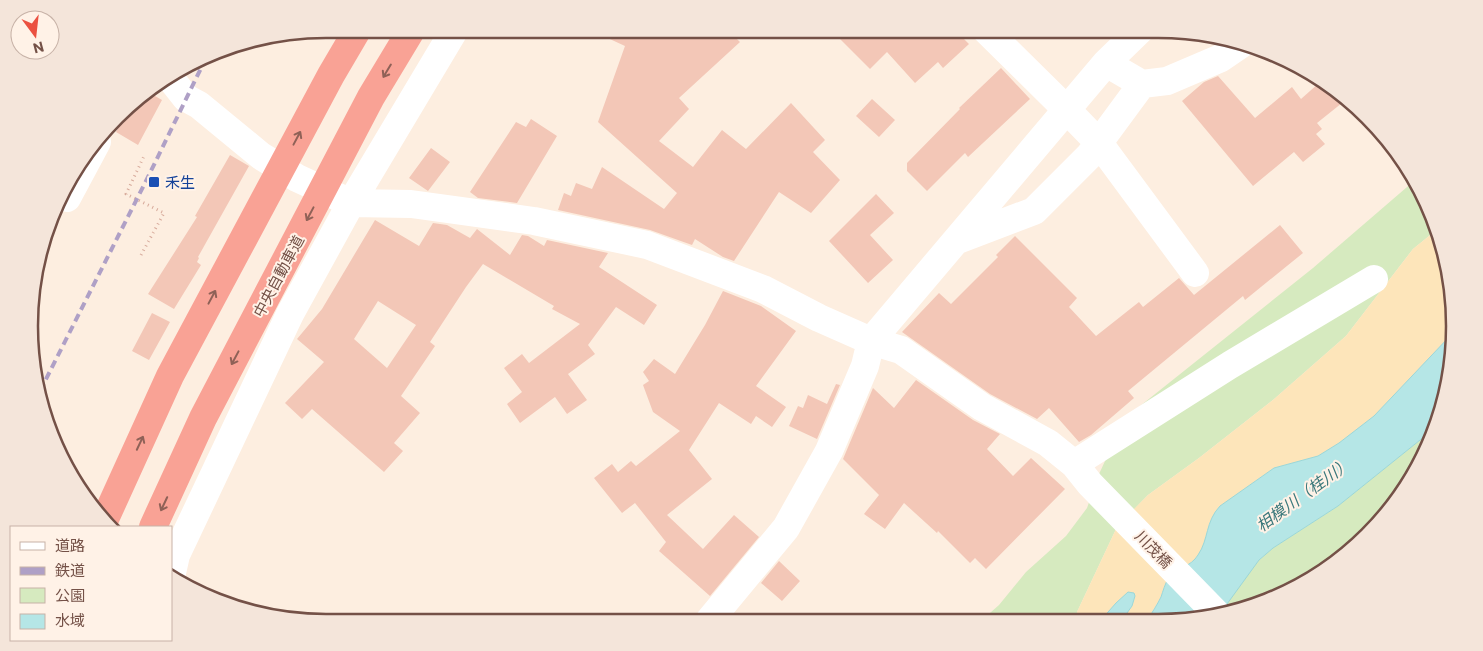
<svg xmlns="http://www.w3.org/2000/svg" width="1483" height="651" font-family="Commissioner,'Noto Sans JP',sans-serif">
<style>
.green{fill:#d6eabf}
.sand{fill:#fde5ba}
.water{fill:#b5e6e6;stroke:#9bd7d8}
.building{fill:#f3c7b7;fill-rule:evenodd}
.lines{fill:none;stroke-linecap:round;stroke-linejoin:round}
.path{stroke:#d7aa9b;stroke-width:3;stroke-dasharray:1 4;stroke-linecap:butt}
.minor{stroke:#fff;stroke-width:28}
.highway{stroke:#f9a295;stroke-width:28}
.rail{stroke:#afa0c6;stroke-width:4;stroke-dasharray:8 5;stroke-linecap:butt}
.oneway{stroke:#8f6157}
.transit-dot{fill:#1a4fb4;stroke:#fff2e7;stroke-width:2}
.labels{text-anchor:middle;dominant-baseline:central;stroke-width:4;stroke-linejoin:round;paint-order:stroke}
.transit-label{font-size:15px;fill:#164399;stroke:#fff2e7;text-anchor:start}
.street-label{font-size:15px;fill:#745147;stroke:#fff2e7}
.water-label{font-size:16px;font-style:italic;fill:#3b787b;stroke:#fff2e7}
.rim{fill:none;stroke:#745147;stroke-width:2.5}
</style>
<rect width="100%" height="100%" fill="#fdeee0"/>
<path class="green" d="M 1414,181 L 1424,195 L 1434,232 L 1413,249 L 1346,336 L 1273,400 L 1199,458 L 1148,495 L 1117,527 L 1077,612 L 1077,620 L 982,620 L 999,605 L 1026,572 L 1066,536 L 1087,508 L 1099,474 L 1125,418 L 1313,268 Z
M 1435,428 L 1404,491 L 1341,558 L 1271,600 L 1217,614 L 1259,560 L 1273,548 L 1338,506 Z"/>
<path class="sand" d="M 1434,232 L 1454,306 L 1450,336 L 1374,416 L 1339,443 L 1318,456 L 1274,468 L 1254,482 L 1202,548 L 1199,555 L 1194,560 L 1168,579 L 1160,599 L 1147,620 L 1122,620 L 1132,606 L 1108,612 L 1101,620 L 1077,620 L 1077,612 L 1117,527 L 1132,511 L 1148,495 L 1199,458 L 1273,400 L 1346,336 L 1413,249 Z"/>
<path class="water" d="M 1450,336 L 1438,421 L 1435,428 L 1338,506 L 1273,548 L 1259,560 L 1227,604 L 1217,614 L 1197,620 L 1147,620 C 1152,613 1157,605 1161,597 C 1163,591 1165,584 1168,579 C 1176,568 1191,567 1198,555 C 1209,539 1205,522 1220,506 L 1274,468 L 1318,456 L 1339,443 L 1374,416 Z
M 1128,592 L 1134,593 L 1135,596 L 1132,606 L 1122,620 L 1101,620 L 1116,603 Z"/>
<path class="building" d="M 588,29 L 727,29 L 740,42 L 679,98 L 689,109 L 659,141 L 693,167 L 722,130 L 746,149 L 791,103 L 825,140 L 813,152 L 840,180 L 811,213 L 779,192 L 734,261 L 723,257 L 695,239 L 692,245 L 650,230 L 558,210 L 564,193 L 571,196 L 576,183 L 592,189 L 602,167 L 664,209 L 677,193 L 598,122 L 625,46 Z
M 830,29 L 954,29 L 969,44 L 943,68 L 938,62 L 915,83 L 887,52 L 870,69 Z
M 1001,68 L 1030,99 L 968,157 L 965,153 L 927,191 L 907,171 L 907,163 L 960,109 L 959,108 Z
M 1218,76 L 1255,118 L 1292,87 L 1301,99 L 1319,83 L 1347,99 L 1317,123 L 1322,129 L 1316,134 L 1325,144 L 1303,162 L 1294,152 L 1253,186 L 1182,101 L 1204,82 Z
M 148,92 L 162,100 L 138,145 L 116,132 L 133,101 Z
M 872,99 L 895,120 L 879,137 L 856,116 Z
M 531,119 L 557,136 L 517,203 L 478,198 L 470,192 L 516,122 L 526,127 Z
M 431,148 L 450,162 L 428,191 L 409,178 Z
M 230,155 L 249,166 L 198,257 L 199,258 L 197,262 L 201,265 L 174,309 L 148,294 L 197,217 L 195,216 Z
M 876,194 L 894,213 L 870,235 L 893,260 L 868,283 L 829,241 Z
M 375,220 L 419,246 L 433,223 L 447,225 L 470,238 L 477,229 L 510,255 L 522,235 L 528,236 L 544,246 L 547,240 L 608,253 L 599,267 L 657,305 L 644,325 L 616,307 L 588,345 L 595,354 L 568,374 L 587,400 L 567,414 L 555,397 L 520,423 L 507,404 L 522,392 L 504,368 L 522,354 L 529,363 L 580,324 L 552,309 L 554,306 L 483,264 L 466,287 L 430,342 L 435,346 L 401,396 L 420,413 L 394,443 L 403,451 L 384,472 L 312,409 L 302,419 L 285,403 L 324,362 L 297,339 L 322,309 ZM 378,301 L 416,325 L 387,368 L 354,339 Z
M 1280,225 L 1303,253 L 1245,300 L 1243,296 L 1128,391 L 1134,398 L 1091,435 L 1079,442 L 1049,408 L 1037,419 L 990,394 L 902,332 L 939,293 L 951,304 L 998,257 L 996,255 L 1015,236 L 1077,298 L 1069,307 L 1096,336 L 1139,302 L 1143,307 L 1179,278 L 1194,295 Z
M 723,291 L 761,306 L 796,331 L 756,386 L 786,407 L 772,427 L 756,416 L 751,424 L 719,403 L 689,450 L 712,479 L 667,515 L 703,549 L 734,515 L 759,537 L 710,596 L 659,551 L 666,542 L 635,503 L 622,513 L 594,478 L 612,464 L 618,472 L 631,461 L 636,466 L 680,431 L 653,412 L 643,385 L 649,381 L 643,372 L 654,359 L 675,374 L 705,325 Z
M 152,313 L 170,322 L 149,360 L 132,351 Z
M 916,380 L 973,420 L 1000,434 L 987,449 L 1013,476 L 1031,458 L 1065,489 L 986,569 L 975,558 L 970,563 L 938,531 L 937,533 L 904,503 L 885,529 L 864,514 L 879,495 L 843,459 L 873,388 L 894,408 Z
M 836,384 L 840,385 L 817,439 L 789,426 L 798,406 L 803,408 L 808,395 L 827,404 Z
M 779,561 L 800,581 L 782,601 L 761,583 Z"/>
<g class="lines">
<path class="path" d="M 141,255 L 164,213 L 126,194 L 145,154"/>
<path class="minor" d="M 985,29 L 1066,109 L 1099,143 L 1195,273
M 1106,63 L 1142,84 L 1167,81 L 1221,58 L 1243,43
M 171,79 L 186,98 L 199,105 L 261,156 L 297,178 L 351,203 L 411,204 L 534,221 L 647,245 L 763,289 L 819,318 L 871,341 L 901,350 L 982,407 L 1048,443 L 1074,464 L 1090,484 L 1217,614
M 67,198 L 97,142
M 958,240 L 1034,211 L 1089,156 L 1142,84
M 1074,464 L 1230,365 L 1374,279
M 172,573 L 176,555 L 290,314 L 351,203 L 455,29
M 709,621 L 786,528 L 829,451 L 865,366 L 871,341 L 1106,63 L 1141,29"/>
<path class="highway" d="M 105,519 L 170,376 L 331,75 L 358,29
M 153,527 L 203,418 L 371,97 L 412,29"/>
<path class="rail" d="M 40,391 L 148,177 L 206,58"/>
</g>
<defs><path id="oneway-shaft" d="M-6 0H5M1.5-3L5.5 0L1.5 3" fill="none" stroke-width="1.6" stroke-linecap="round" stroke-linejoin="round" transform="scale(1.25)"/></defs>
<g class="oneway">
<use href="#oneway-shaft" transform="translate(387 71) rotate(121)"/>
<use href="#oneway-shaft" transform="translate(297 138) rotate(-62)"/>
<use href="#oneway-shaft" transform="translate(310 214) rotate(118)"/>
<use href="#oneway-shaft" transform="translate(212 297) rotate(-62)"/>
<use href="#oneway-shaft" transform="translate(235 358) rotate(118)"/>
<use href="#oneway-shaft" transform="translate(140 443) rotate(-65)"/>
<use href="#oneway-shaft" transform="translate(164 504) rotate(115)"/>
</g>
<rect class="transit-dot" x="148" y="176" width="12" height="12" rx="2.5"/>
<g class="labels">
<g class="transit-label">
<text x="165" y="182">禾生</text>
</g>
<g class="street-label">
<text transform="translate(278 276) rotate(-62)">中央自動車道</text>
<text transform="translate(1154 549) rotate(46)">川茂橋</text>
</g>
<g class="water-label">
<text transform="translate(1303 494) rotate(-36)">相模川（桂川）</text>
</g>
</g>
<path d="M0 0H1483V651H0ZM326 38H1158A288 288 0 0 1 1446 326V326A288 288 0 0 1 1158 614H326A288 288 0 0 1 38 326V326A288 288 0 0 1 326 38Z" fill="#f4e5da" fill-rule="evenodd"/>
<path class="rim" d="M326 38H1158A288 288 0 0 1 1446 326V326A288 288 0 0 1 1158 614H326A288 288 0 0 1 38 326V326A288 288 0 0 1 326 38Z"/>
<rect x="10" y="526" width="162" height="115" fill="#fff2e7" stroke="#c7b2a7"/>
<rect x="20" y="542" width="25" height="8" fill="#ffffff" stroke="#c7b2a7"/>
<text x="55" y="551" font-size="15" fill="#745147">道路</text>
<rect x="20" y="567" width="25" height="8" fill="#afa0c6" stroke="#c7b2a7"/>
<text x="55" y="576" font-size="15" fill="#745147">鉄道</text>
<rect x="20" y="588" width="25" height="15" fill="#d6eabf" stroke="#c7b2a7"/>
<text x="55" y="601" font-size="15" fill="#745147">公園</text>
<rect x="20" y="614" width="25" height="15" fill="#b5e6e6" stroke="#c7b2a7"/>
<text x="55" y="626" font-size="15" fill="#745147">水域</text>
<g transform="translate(35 35) rotate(165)"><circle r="24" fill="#fff2e7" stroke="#c7b2a7"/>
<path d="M0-4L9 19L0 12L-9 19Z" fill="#eb5141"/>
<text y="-8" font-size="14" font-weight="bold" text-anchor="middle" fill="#745147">N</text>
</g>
</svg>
